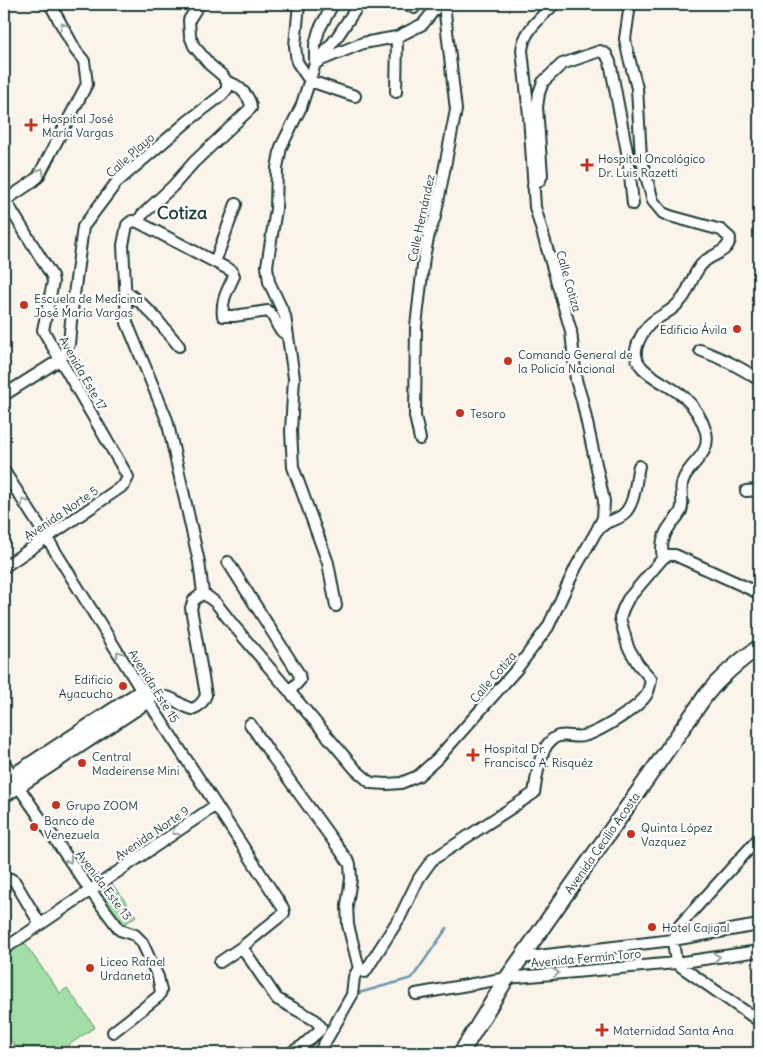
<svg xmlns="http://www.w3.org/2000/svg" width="763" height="1057" font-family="Delius,sans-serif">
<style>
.green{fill:#a2dea5;stroke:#608e6c}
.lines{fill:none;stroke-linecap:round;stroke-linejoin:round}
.stream{stroke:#6e97ae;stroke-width:2.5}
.minor-casing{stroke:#1f3d34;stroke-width:14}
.secondary-casing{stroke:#1f3d34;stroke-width:18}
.minor{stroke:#fff;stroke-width:10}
.secondary{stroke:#fff;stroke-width:14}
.oneway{stroke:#8f9e9a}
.poi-dot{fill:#c8321e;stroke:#fff;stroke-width:2}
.labels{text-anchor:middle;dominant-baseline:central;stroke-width:4.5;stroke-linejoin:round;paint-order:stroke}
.poi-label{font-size:12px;fill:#1f3d34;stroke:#fff;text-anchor:start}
.street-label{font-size:12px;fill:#1f3d34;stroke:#fff}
.district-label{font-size:18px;font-weight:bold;fill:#1f3d34;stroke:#fff}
</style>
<rect width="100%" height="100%" fill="#faf4ea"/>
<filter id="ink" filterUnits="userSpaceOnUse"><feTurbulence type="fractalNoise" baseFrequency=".02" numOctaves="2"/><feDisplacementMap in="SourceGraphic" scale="10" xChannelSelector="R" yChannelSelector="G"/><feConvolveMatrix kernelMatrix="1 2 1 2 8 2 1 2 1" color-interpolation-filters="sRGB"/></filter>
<g filter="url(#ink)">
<path class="green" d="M 113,885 L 136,916 L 122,926 L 99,895 Z
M 20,937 L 60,993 L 67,988 L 95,1027 L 57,1053 L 20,1053 L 5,1032 L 8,1030 L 4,1024 L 4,949 Z"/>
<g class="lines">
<path class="stream" d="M 355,994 L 412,978 L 447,928
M 325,1053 L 332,1039"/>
<defs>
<path id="minor" d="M 299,4 L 295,46 L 297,62 L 310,81 L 355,96
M 333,4 L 319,30 L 315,45 L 315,64 L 301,107 L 281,147 L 277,168 L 276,209 L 267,266 L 269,282 L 285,316 L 294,378 L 291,431 L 293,467 L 328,563 L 336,606
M 406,4 L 414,8
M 319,60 L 337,37 L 359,4
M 315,64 L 321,60 L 363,43 L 397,37 L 423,24 L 439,4
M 396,92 L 397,37
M 533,186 L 540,180 L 542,175 L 537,107 L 539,93 L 543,82 L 562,64 L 600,51 L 606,54 L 610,62 L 628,157 L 633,204
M 4,201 L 28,185 L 38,177 L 87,84 L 84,61 L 76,51 L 50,4
M 138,222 L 142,215 L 173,186 L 194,162 L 251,108 C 251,97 238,84 227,82
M 215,262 L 236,204
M 126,292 L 141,303 L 154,316 L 179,346
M 700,350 C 721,358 741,367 759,380
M 4,395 L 61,359 L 69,344 L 72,310 L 83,227 L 116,183 L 188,121 L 222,95 L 227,89 L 227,82 L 223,76 L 210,65 L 194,46 L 190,36 L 189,20 L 199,4
M 420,439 L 415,416 L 416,326 L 424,257 L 429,234 L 435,217 L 456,110 L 444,4
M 4,471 L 47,538 L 145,696 L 283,908 L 284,913 L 242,947 L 220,962
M 746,491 L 759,490
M 598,530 C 601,527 604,524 608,522 C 613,520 618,519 623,515 C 636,503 635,482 639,466
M 663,558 L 669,555 L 675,555 L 759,593
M 228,562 L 299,674 L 300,680 L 290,691
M 4,567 L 124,485 L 128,477 L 43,330 L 53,282 L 52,276 L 5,200
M 203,593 L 216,603 L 234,626 L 356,770 L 371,783 L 387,784 L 401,783 L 418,776 L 438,758 L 516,670 L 548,627 L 576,567 L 597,530 L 603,518 L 604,501 L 582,400 L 576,380 L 571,331 L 535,207 L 529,115 L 522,50 C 524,30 541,18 554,4
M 203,593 L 199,562 L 167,420 L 127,323 L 123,245 L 127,225 L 132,221 L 138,222 L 232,271 L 234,276 C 228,290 221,299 223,316 L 234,316 L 268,311 C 278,318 273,327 287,335
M 145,696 C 153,696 162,695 170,698 C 178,701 183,707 192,709 C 199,707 203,703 206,695 L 191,608 L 194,600 L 203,593
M 250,724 L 274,759 L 350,864 L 351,879 L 347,905 L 348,925 L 359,968 L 365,972 L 400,917 L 419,878 L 432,860 L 534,793 C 537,777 539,745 556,737 C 564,733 574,738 583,736 C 598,733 639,708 647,694 C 649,690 650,685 651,679 L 638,664 L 628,647 L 620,618 L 623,609 L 628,599 L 663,558 C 660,545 663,534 672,523 C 675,520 679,515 681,511 C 685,501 678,488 684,478 C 692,461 711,454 706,432 C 702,419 694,406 684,397 C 669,383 628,371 637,346 C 639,339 643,332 648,326 C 653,320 660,317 666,313 C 673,309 678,304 683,298 C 691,286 693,272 704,262 C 713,254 729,252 730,238 L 721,230 L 670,216 L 663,213 L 653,201 L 641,158 L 637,88 L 628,54 L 625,39 L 630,4
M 4,762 L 18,786 L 90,890 L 120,930 L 135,935 L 142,942 L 158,977 L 161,991 L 159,996 L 113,1032
M 759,838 L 680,925 L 673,940 L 676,963 L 759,1021
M 4,879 L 11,879 L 15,882 L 40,924
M 242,947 L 277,999 L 315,1020 L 321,1027 L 320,1030 L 302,1046 L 290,1053
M 4,949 L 216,805
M 521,958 L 673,940 L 759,925
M 416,994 L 507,978 L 676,963 L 759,951
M 319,1053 L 352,995 L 354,977 L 359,968"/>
<path id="secondary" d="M 4,782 L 143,691
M 4,795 L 148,700
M 461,1053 L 507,978 L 706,695 C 721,676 739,661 759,647"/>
</defs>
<use href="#minor" class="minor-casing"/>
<use href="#secondary" class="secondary-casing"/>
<use href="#minor" class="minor"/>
<use href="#secondary" class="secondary"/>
</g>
<defs><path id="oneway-chevron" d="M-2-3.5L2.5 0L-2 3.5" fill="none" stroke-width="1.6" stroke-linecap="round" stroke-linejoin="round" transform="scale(1.25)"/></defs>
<g class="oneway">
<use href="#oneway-chevron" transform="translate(63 26) rotate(-121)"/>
<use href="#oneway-chevron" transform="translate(41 171) rotate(-59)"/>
<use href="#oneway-chevron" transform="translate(24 502) rotate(-123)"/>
<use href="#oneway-chevron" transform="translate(119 654) rotate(-122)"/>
<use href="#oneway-chevron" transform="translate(175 832) rotate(146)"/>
<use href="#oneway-chevron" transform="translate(69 860) rotate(55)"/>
<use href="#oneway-chevron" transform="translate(717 957) rotate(-8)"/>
<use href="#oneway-chevron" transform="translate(556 973) rotate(-5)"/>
</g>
</g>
<g class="poi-dot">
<path d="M28.5 117.5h5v5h5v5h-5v5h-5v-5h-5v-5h5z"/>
<path d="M584.5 157.5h5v5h5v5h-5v5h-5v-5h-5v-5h5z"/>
<circle cx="24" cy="305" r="5"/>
<circle cx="737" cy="329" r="5"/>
<circle cx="508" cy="361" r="5"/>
<circle cx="460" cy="413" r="5"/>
<circle cx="123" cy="686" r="5"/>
<path d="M470.5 747.5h5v5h5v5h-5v5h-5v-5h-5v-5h5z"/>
<circle cx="82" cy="763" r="5"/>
<circle cx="56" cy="805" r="5"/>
<circle cx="34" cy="827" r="5"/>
<circle cx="631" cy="834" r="5"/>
<circle cx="652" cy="927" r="5"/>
<circle cx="90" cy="968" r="5"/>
<path d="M599.5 1022.5h5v5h5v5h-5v5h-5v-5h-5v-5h5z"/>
</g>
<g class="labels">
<g class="poi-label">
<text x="42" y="118">Hospital José<tspan x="42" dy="14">María Vargas</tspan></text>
<text x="598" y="158">Hospital Oncológico<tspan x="598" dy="14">Dr. Luis Razetti</tspan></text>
<text x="34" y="298">Escuela de Medicina<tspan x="34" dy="14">José María Vargas</tspan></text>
<text x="727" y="329" text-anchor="end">Edificio Ávila</text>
<text x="518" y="354">Comando General de<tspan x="518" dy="14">la Policía Nacional</tspan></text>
<text x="470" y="413">Tesoro</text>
<text x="113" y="679" text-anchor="end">Edificio<tspan x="113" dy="14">Ayacucho</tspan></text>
<text x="484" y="748">Hospital Dr.<tspan x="484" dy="14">Francisco A. Risquéz</tspan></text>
<text x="92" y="756">Central<tspan x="92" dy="14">Madeirense Mini</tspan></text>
<text x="66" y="805">Grupo ZOOM</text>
<text x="44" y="820">Banco de<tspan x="44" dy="14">Venezuela</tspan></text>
<text x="641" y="827">Quinta López<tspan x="641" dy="14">Vazquez</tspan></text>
<text x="662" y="927">Hotel Cajigal</text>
<text x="100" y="961">Liceo Rafael<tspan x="100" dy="14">Urdaneta</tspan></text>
<text x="613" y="1030">Maternidad Santa Ana</text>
</g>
<g class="street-label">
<text transform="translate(130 155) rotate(-42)">Calle Playo</text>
<text transform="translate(421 218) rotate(-78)">Calle Hernández</text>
<text transform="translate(569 281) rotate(74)">Calle Cotiza</text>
<text transform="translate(83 373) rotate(60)">Avenida Este 17</text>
<text transform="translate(61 513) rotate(-34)">Avenida Norte 5</text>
<text transform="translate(493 677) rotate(-49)">Calle Cotiza</text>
<text transform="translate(154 686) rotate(58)">Avenida Este 15</text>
<text transform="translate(152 833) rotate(-34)">Avenida Norte 9</text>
<text transform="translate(602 843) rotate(-55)">Avenida Cecilio Acosta</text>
<text transform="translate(104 885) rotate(53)">Avenida Este 13</text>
<text transform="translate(586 958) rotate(-5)">Avenida Fermín Toro</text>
</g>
<g class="district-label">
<text x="182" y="212">Cotiza</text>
</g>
</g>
<rect width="763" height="1057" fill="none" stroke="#fff" stroke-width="20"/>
<rect x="10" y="10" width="743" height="1037" fill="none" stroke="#1f3d34" stroke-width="2" filter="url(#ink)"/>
</svg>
